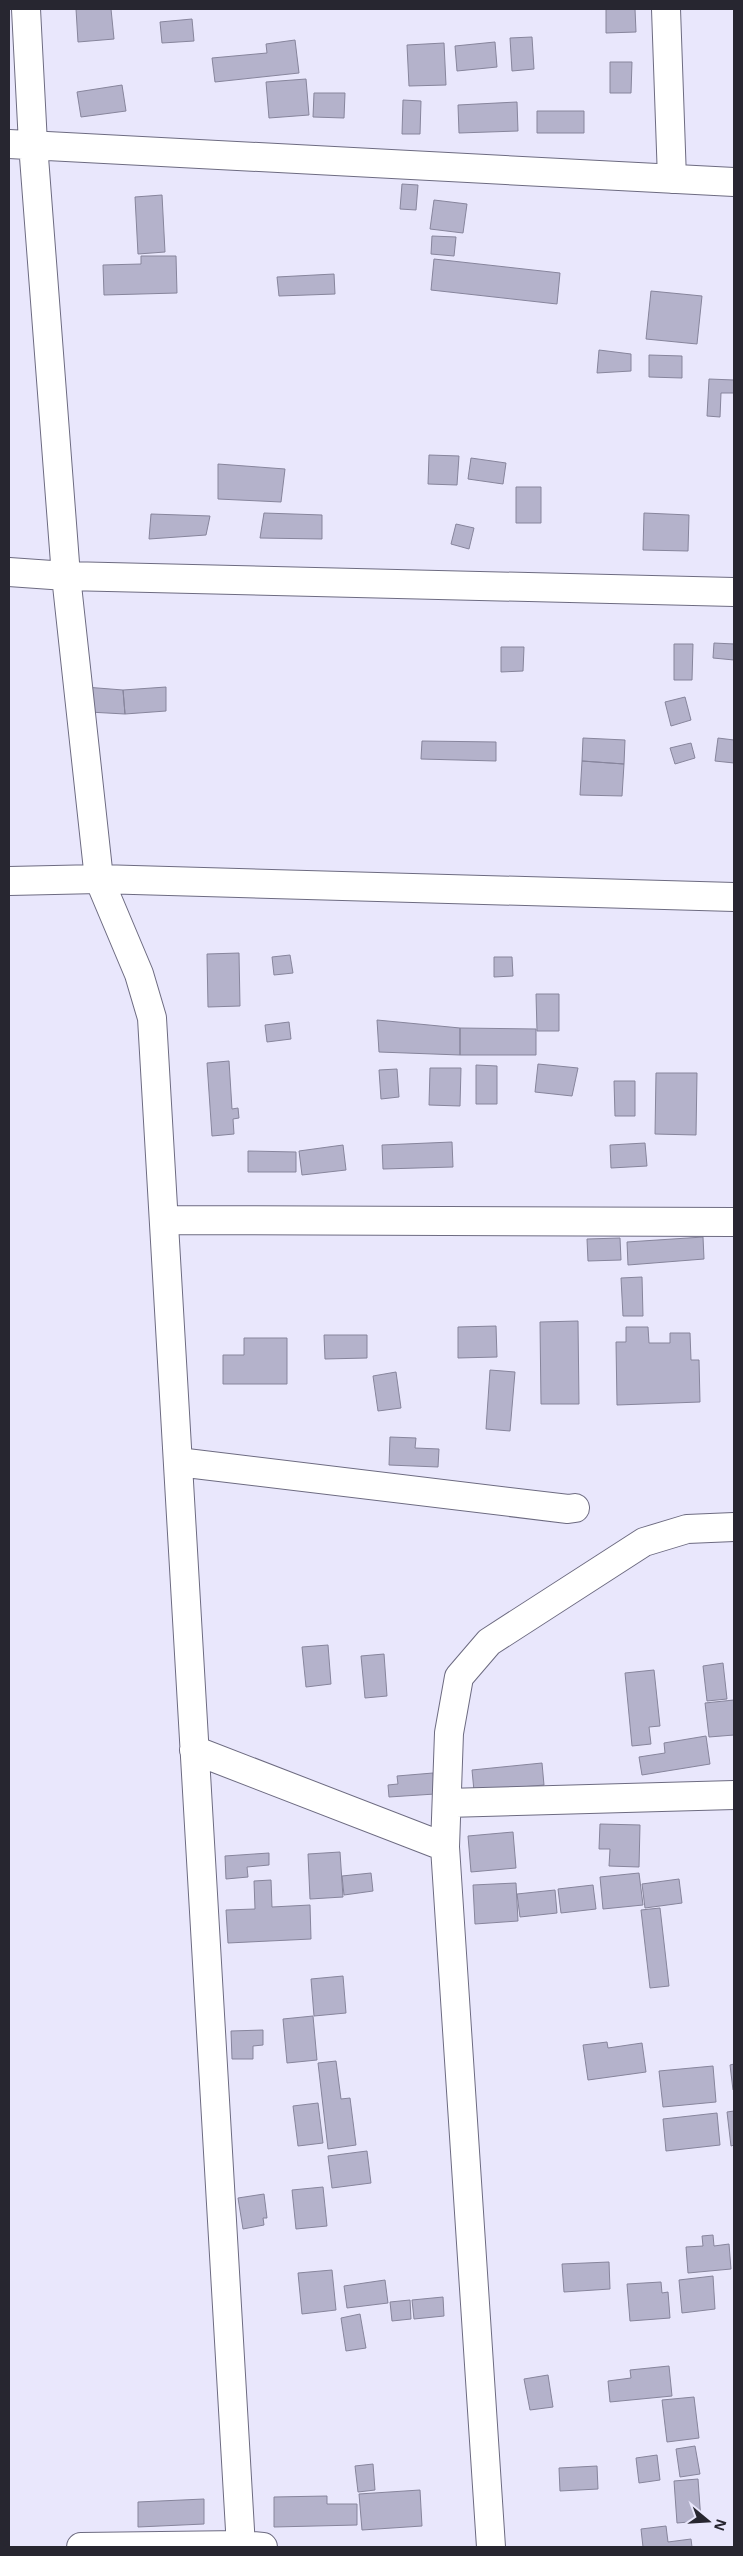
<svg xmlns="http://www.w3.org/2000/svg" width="743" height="2556" font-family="'Open Sans',sans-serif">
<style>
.building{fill:#b4b2cb;stroke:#87859c}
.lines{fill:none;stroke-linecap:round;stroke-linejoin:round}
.street-casing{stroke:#6d6b81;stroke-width:30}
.street{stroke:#fff;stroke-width:28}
</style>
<rect width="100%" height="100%" fill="#e9e7fc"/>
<path class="building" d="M 76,9 L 111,9 L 114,39 L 78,42 Z
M 606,9 L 635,9 L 636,32 L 606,33 Z
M 192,19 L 194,41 L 162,43 L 160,22 Z
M 532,37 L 534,69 L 512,71 L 510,38 Z
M 295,40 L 299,73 L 215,82 L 212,58 L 267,53 L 266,44 Z
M 495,42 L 497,67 L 457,71 L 455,46 Z
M 444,43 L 446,85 L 409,86 L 407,45 Z
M 610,62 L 632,62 L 631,93 L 610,93 Z
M 306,79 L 309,115 L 269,118 L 266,82 Z
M 122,85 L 126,111 L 81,117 L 77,92 Z
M 314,93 L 345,93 L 344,118 L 313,117 Z
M 403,100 L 421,101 L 420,134 L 402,134 Z
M 517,102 L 518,131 L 459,133 L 458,105 Z
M 537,111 L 584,111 L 584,133 L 537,133 Z
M 402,184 L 418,185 L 416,210 L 400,209 Z
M 162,195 L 165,252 L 138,254 L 135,197 Z
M 434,200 L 467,204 L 463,233 L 430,229 Z
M 432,236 L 456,237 L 454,256 L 431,254 Z
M 141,256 L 176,256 L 177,293 L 104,295 L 103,265 L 141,264 Z
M 434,259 L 560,273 L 557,304 L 431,290 Z
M 334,274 L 335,294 L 279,296 L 277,277 Z
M 651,291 L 702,296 L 697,344 L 646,339 Z
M 599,350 L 631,354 L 631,371 L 597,373 Z
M 649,355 L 682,356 L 682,378 L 649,377 Z
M 709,379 L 734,380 L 734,393 L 721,393 L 720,417 L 707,416 Z
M 429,455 L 459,456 L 457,485 L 428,484 Z
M 471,458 L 506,463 L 503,484 L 468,479 Z
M 218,464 L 285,469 L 281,502 L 218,499 Z
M 516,487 L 541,487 L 541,523 L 516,523 Z
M 264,513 L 322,515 L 322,539 L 260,538 Z
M 644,513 L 689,515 L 688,551 L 643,550 Z
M 151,514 L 210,516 L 206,535 L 149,539 Z
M 456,524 L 474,528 L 469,549 L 451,544 Z
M 714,643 L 734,644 L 734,660 L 713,658 Z
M 674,644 L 693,644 L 692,680 L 674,680 Z
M 501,647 L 524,647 L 523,671 L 501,672 Z
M 85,687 L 123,690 L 125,714 L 89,712 Z
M 166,687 L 166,711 L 125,714 L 123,690 Z
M 685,697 L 691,720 L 671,726 L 665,702 Z
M 583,738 L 625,740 L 624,764 L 582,761 Z
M 718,738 L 734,740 L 734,763 L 715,761 Z
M 422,741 L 496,742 L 496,761 L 421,759 Z
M 691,743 L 695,758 L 675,764 L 670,748 Z
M 582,761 L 624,764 L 622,796 L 580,795 Z
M 239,953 L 240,1006 L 208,1007 L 207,954 Z
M 290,955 L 293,973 L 274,975 L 272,957 Z
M 494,957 L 512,957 L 513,976 L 494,977 Z
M 536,994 L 559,994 L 559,1031 L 537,1031 Z
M 377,1020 L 460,1028 L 460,1055 L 379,1052 Z
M 289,1022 L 291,1039 L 267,1042 L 265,1025 Z
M 460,1028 L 536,1029 L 536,1055 L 460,1055 Z
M 229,1061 L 232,1109 L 238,1108 L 239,1118 L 233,1119 L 234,1134 L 212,1136 L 207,1063 Z
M 538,1064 L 578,1068 L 572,1096 L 535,1092 Z
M 476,1065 L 497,1066 L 497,1104 L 476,1104 Z
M 430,1068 L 461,1068 L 460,1106 L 429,1105 Z
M 397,1069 L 399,1097 L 381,1099 L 379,1070 Z
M 656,1073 L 697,1073 L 696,1135 L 655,1134 Z
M 614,1081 L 635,1081 L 635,1116 L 615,1116 Z
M 452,1142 L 453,1167 L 383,1169 L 382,1145 Z
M 645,1143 L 647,1166 L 611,1168 L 610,1145 Z
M 343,1145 L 346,1170 L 302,1175 L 299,1151 Z
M 248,1151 L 296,1152 L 296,1172 L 248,1172 Z
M 703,1237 L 704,1259 L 628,1265 L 627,1242 Z
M 620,1238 L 621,1260 L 588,1261 L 587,1239 Z
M 642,1277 L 643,1316 L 623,1316 L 621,1278 Z
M 578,1321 L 579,1404 L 541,1404 L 540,1322 Z
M 496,1326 L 497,1357 L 458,1358 L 458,1327 Z
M 626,1327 L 648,1327 L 649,1343 L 670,1343 L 670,1333 L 690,1333 L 691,1360 L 699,1360 L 700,1402 L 617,1405 L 616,1342 L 626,1342 Z
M 324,1335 L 367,1335 L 367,1358 L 325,1359 Z
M 244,1338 L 287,1338 L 287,1384 L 223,1384 L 223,1355 L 244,1355 Z
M 490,1370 L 515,1372 L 510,1431 L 486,1429 Z
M 396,1372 L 401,1408 L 378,1411 L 373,1376 Z
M 390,1437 L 416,1438 L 415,1448 L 439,1449 L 438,1467 L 389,1465 Z
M 328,1645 L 331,1684 L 306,1687 L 302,1647 Z
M 384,1654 L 387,1696 L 365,1698 L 361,1656 Z
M 723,1663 L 727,1699 L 707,1701 L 703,1666 Z
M 654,1670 L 660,1726 L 649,1727 L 651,1744 L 632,1746 L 625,1673 Z
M 734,1700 L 734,1735 L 709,1737 L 705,1703 Z
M 706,1736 L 710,1764 L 642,1775 L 639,1757 L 665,1753 L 664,1743 Z
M 542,1763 L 544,1785 L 474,1791 L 472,1770 Z
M 433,1773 L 435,1794 L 389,1797 L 388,1785 L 398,1784 L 397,1776 Z
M 600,1824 L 640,1825 L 639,1867 L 609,1866 L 610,1849 L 599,1849 Z
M 513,1832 L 516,1868 L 471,1872 L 468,1836 Z
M 340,1852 L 343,1897 L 310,1899 L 308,1854 Z
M 269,1853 L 269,1865 L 247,1867 L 248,1877 L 226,1879 L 225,1856 Z
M 371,1873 L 373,1891 L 344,1895 L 342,1876 Z
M 639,1873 L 643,1905 L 603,1909 L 600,1877 Z
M 679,1879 L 682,1903 L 645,1908 L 642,1884 Z
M 271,1880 L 272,1907 L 310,1905 L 311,1939 L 228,1943 L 226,1910 L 255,1909 L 254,1881 Z
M 516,1883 L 518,1921 L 475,1924 L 473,1885 Z
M 593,1885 L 596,1909 L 561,1913 L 558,1889 Z
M 555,1890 L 557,1913 L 520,1917 L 517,1894 Z
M 660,1908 L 669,1986 L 650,1988 L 641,1910 Z
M 343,1976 L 346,2013 L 314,2016 L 311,1979 Z
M 313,2016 L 317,2060 L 287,2063 L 283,2019 Z
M 263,2030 L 263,2045 L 253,2046 L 253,2059 L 232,2059 L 231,2031 Z
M 607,2042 L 608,2048 L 642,2043 L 646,2072 L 588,2080 L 583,2045 Z
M 336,2061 L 341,2099 L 350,2098 L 356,2145 L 328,2149 L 318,2063 Z
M 734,2064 L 734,2089 L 733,2090 L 730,2065 Z
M 713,2066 L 716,2102 L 663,2107 L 659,2071 Z
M 318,2103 L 323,2143 L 298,2146 L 293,2106 Z
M 734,2111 L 734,2145 L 731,2146 L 727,2112 Z
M 717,2113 L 720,2145 L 666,2151 L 663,2119 Z
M 367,2151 L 371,2183 L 332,2188 L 328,2156 Z
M 323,2187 L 327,2226 L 296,2229 L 292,2190 Z
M 264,2194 L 267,2218 L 263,2218 L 264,2225 L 243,2229 L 238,2198 Z
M 713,2235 L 714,2246 L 729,2244 L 731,2269 L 688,2273 L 686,2247 L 703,2246 L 702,2236 Z
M 609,2262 L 610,2289 L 564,2292 L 562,2264 Z
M 332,2270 L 336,2310 L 302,2314 L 298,2273 Z
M 713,2276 L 715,2309 L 682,2313 L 679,2280 Z
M 385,2280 L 388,2303 L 347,2308 L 344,2286 Z
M 661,2282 L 662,2293 L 668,2292 L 670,2318 L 630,2321 L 627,2284 Z
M 443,2297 L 444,2316 L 414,2319 L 412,2300 Z
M 410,2300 L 411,2319 L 392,2321 L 390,2302 Z
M 360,2314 L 366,2348 L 346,2351 L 341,2318 Z
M 669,2366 L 672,2396 L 610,2402 L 608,2381 L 631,2378 L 630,2370 Z
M 548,2375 L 553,2407 L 530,2410 L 524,2379 Z
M 694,2397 L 699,2438 L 667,2442 L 662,2400 Z
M 695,2446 L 700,2474 L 680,2477 L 676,2449 Z
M 657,2455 L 660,2480 L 639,2483 L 636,2458 Z
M 373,2464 L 375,2490 L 358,2492 L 355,2466 Z
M 597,2466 L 598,2489 L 560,2491 L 559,2468 Z
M 698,2479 L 701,2521 L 677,2523 L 674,2481 Z
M 420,2490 L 422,2526 L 362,2530 L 359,2494 Z
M 327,2496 L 327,2504 L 357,2504 L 357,2525 L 274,2527 L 274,2497 Z
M 204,2499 L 204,2524 L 138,2527 L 138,2502 Z
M 666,2526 L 668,2542 L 691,2539 L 692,2547 L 643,2547 L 641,2529 Z"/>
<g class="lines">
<defs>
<path id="street" d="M 26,9 L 33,144 L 66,576 L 99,879 L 139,974 L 152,1018 L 241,2547
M 666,9 L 672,179
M 9,144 L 734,182
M 9,572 L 66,576 L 734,592
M 9,881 L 99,879 L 734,897
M 164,1220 L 734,1222
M 178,1462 L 568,1509 L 575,1508
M 194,1750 L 445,1847 L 491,2547
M 447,1803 L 734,1795
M 445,1847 L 449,1733 L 459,1677 L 489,1642 L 644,1542 L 687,1529 L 734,1527
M 81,2547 L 241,2545 L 263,2547"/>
</defs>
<use href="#street" class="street-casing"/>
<use href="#street" class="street"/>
</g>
<rect width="743" height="2556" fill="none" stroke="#272630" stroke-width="20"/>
<g transform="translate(708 2521) rotate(108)" stroke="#e9e7fc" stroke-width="4" paint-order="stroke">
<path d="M0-4L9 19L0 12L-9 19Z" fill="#272630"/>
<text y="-8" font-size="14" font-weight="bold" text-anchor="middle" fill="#272630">N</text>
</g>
</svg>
